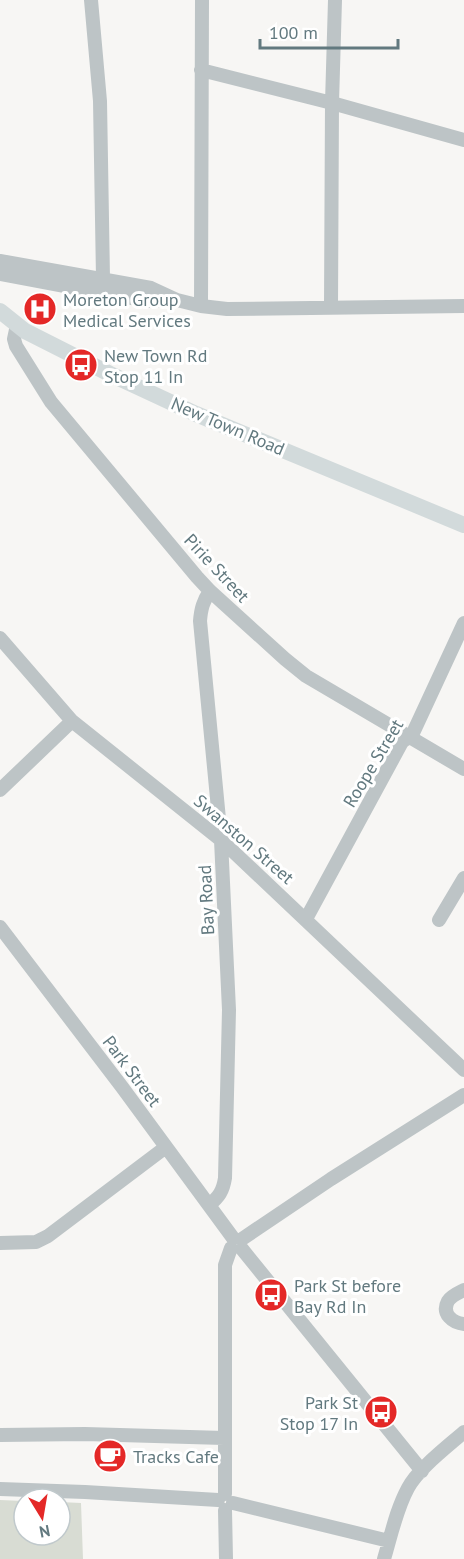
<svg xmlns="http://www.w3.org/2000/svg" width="464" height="1559" font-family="'PT Sans',sans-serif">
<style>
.green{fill:#d8dcd3}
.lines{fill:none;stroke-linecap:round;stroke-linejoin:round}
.minor{stroke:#bdc4c6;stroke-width:14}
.major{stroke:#d2dadb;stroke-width:16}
.labels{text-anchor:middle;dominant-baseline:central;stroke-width:6;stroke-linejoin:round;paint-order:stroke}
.poi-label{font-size:18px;fill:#62797f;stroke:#fff;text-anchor:start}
.street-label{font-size:18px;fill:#62797f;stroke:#fff}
</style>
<rect width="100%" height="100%" fill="#f7f6f4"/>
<path class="green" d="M 0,1500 L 24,1501 L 24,1535 L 60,1535 L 60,1502 L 81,1503 L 83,1559 L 0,1559 Z"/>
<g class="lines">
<path class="minor" d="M 91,0 L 100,101 L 103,278
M 201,70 L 332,103 L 464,140
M 0,261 L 151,288 L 177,300 L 201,306 L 227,309 L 464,306
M 0,274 L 102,293 L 150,301 L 172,300
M 201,306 L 202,0
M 331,307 L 332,103 L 335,0
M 17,325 L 14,339 L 16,346 L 51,402 L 197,577 L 210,591 L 285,659 L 306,676 L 464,769
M 0,638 L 72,721 L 221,840 L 464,1070
M 0,790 L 72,721
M 306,919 L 402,742 L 413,733 L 464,623
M 439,920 L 464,878
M 0,927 L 122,1087 L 233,1238
M 209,1205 C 219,1197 223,1191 225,1178 L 229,1010 L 221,840 L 200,621 C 201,609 203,601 210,591
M 242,1239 L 331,1179 L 464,1095
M 0,1243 L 36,1242 L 48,1236 L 166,1147
M 242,1249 L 422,1471
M 464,1290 C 458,1293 451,1296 448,1301 C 441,1314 453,1323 464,1324
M 0,1435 L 85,1434 L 224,1438
M 0,1489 L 85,1492 L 218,1500
M 225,1494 L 225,1265 L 231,1248
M 233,1503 L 389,1541
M 225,1510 L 226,1559
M 384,1559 C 391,1536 396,1510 408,1488 C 418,1469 447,1447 464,1432"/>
<path class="major" d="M 0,311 L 25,331 L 110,374 L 196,414 L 464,525"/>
</g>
<defs>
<symbol id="hospital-disc" viewBox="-11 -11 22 22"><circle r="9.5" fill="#e42827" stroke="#fff"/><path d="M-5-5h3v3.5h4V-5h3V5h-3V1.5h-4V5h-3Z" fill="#fff"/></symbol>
<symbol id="bus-disc" viewBox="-11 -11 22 22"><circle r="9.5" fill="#e42827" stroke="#fff"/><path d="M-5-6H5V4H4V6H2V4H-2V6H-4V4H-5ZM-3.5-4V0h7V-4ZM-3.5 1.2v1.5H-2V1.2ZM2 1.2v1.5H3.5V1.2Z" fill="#fff"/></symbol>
<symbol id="cafe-disc" viewBox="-11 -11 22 22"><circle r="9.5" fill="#e42827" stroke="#fff"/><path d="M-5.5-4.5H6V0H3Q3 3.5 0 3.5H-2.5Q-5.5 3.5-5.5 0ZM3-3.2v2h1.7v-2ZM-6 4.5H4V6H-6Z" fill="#fff"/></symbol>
</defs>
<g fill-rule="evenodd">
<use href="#hospital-disc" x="21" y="290" width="38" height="38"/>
<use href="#bus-disc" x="62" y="346" width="38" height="38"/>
<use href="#bus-disc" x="252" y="1276" width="38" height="38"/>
<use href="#bus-disc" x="362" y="1393" width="38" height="38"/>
<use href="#cafe-disc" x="91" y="1437" width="38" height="38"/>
</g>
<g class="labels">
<g class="poi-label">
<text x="63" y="299">Moreton Group<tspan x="63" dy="21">Medical Services</tspan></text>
<text x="104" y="355">New Town Rd<tspan x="104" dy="21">Stop 11 In</tspan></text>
<text x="294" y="1285">Park St before<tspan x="294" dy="21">Bay Rd In</tspan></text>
<text x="358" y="1402" text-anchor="end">Park St<tspan x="358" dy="21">Stop 17 In</tspan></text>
<text x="133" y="1456">Tracks Cafe</text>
</g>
<g class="street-label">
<text transform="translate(228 426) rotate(23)">New Town Road</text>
<text transform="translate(217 568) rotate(47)">Pirie Street</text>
<text transform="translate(373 763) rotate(-59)">Roope Street</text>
<text transform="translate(244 839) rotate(41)">Swanston Street</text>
<text transform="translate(206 900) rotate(-93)">Bay Road</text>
<text transform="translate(132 1071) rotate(53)">Park Street</text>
</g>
</g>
<g transform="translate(42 1517) rotate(169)"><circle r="28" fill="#ffffff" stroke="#c0c9cc" stroke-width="1.5"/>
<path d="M0-4.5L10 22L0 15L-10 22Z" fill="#e42827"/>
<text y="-9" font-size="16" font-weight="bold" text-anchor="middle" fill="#62797f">N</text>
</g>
<path d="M260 39v9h138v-9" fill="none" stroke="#62797f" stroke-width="3"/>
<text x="269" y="39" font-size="18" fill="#62797f" stroke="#ffffff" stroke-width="4.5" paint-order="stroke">100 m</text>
</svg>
